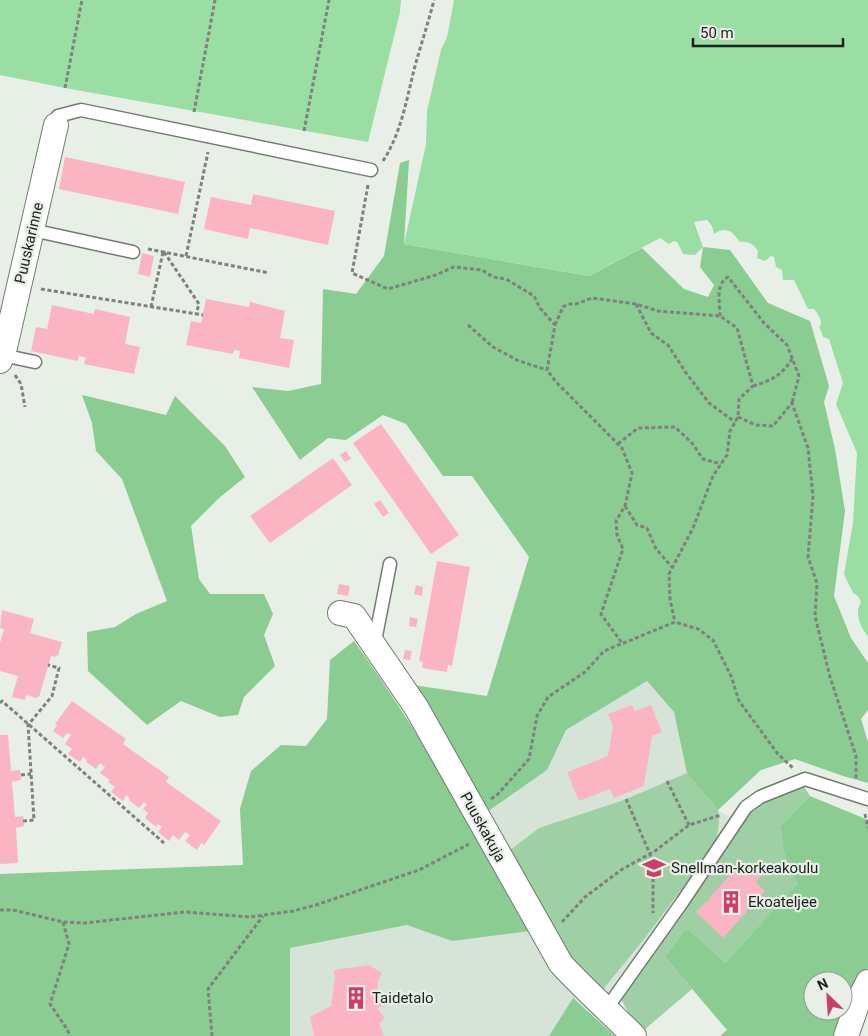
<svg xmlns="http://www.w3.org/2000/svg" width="868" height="1036" font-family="Roboto,sans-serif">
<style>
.built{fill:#d6e4d7}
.green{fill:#9fcfa4}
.forest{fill:#8acc92;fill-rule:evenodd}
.water{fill:#9bdea3}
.building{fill:#fbb4c2}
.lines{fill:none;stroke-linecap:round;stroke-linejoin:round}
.service-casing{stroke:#737b73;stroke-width:15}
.minor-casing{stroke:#737b73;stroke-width:26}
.path{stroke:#7d827d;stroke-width:3;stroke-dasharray:4 2.5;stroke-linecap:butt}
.service{stroke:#fff;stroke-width:12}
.minor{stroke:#fff;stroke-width:24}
.labels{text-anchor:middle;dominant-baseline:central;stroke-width:4.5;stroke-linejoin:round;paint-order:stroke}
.street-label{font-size:15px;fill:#1d201d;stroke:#e7efe7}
.poi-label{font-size:15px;fill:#1d201d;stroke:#e7efe7;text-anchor:start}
</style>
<rect width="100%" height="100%" fill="#e7efe7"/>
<path class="built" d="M 647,681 L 674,712 L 688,773 L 718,810 L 784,853 L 677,920 L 621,999 L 597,1019 L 573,998 L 549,1036 L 290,1036 L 290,948 L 407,925 L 452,941 L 487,812 L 547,770 L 566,730 Z"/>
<path class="green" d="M 687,773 L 718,810 L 719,824 L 716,843 L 645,938 L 600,993 L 565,959 L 509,851 L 539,828 L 624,800 Z
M 803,785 L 810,796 L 780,827 L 784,853 L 799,884 L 724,964 L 686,928 L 665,957 L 692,989 L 644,1030 L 629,1014 L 621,999 L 711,873 L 741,820 L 765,800 Z"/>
<path class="forest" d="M 409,160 L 404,244 L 589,276 L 642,248 L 684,289 L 708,297 L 714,285 L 700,267 L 703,247 L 730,250 L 768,303 L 810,321 L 829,386 L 824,402 L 835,449 L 845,511 L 834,596 L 851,638 L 868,663 L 868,710 L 861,719 L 868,742 L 868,783 L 843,776 L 795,759 L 761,770 L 718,810 L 687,773 L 674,712 L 647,681 L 566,730 L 547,770 L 487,812 L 413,685 L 487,696 L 529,557 L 472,476 L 443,476 L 406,424 L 383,415 L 346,440 L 328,438 L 300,460 L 252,387 L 288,391 L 321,384 L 323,289 L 356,294 L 384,256 L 400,163 Z
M 82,395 L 166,415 L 175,396 L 225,446 L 245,477 L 219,498 L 191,526 L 199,579 L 210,594 L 264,594 L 273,614 L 264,635 L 275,666 L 244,697 L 238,715 L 220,717 L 181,701 L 147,725 L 88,671 L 87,632 L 115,627 L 136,614 L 167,601 L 122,479 L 96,451 L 92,423 Z
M 354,641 C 420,732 475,832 530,931 L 452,941 L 407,925 L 290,948 L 290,1036 L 0,1036 L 0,874 L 243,865 L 240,809 L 251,771 L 281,745 L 306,746 L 327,719 L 330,660 Z
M 810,796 L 868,820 L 868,968 L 856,981 L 836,1036 L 720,1036 L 727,1030 L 665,957 L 686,928 L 725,963 L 798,884 L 784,853 L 780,827 ZM 813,981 L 843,981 L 843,1011 L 813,1011 Z
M 573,998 L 615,1036 L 549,1036 Z"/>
<path class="water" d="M 0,0 L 401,0 L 400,12 L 368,142 L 65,88 L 0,75 Z
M 454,0 L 868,0 L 868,637 C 860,625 854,615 861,602 L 858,596 L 853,593 L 844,574 L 853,523 L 857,453 L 836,404 L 843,383 L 829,339 L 823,337 L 819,326 L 821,325 C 821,318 818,314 814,309 L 808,309 L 794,280 L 783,280 L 782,270 L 776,267 L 774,257 L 771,256 L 765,261 L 757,258 L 758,251 C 753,244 749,241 740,242 C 732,231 726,226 714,234 L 712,226 L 707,220 L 694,222 L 703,247 L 695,255 L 683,254 L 677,242 L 674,241 L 669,244 L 660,238 L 589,276 L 404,244 L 426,144 L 427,111 L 441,50 L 447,37 Z"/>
<path class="building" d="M 65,157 L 185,182 L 178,214 L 59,189 Z
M 253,194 L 335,211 L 328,245 L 250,228 L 248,239 L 204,229 L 211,197 L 251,205 Z
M 142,253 L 154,256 L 150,277 L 138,274 Z
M 206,299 L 249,307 L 250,302 L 285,311 L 280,338 L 294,340 L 289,368 L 239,358 L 240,351 L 234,350 L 233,354 L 186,345 L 191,321 L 201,323 Z
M 52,305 L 94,314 L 95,309 L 130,317 L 125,344 L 140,347 L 134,374 L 84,364 L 86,358 L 79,356 L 78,361 L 31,351 L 36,327 L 47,329 Z
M 381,424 L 459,535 L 431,554 L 353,443 Z
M 346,451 L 351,459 L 345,462 L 340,455 Z
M 333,458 L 352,485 L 270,543 L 250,516 Z
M 380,500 L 389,513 L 383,517 L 374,504 Z
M 437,561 L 470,567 L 452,666 L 448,665 L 447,672 L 422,668 L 423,662 L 419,661 Z
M 339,584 L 350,586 L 348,596 L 337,594 Z
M 416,585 L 423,587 L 422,596 L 414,594 Z
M 2,610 L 34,619 L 30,633 L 62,642 L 58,656 L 56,655 L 55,657 L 51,656 L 39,697 L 38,696 L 37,698 L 26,695 L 25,700 L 12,697 L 18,676 L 0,671 L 0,643 L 4,629 L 0,628 Z
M 410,617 L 418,619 L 416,627 L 409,626 Z
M 405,650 L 412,651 L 410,660 L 403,659 Z
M 72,701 L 126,739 L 123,744 L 169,777 L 166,782 L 221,821 L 204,845 L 201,843 L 197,850 L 185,841 L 190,835 L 185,832 L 179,840 L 173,835 L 169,841 L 158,832 L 162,827 L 158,824 L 156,827 L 145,818 L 148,813 L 143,809 L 147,804 L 144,802 L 139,808 L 129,800 L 130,798 L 126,795 L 123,801 L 111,792 L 115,787 L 108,782 L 110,780 L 100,773 L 105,767 L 100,763 L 96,769 L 86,762 L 87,760 L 83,757 L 80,762 L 68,754 L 72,749 L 65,744 L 71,735 L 67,733 L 63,738 L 53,731 L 57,725 L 55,724 Z
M 632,705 L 635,711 L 651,705 L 662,732 L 652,736 L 644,786 L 614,798 L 610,789 L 579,801 L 567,772 L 608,756 L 613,727 L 608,714 Z
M 0,735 L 8,735 L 11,771 L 20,770 L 21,780 L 12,782 L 15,817 L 23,816 L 24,826 L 16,828 L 18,863 L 0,864 Z
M 749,863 L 762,875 L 755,882 L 765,891 L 723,938 L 696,912 L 711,898 L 710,897 L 740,864 L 745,868 Z
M 369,965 L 382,973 L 378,981 L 378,991 L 382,1006 L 377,1008 L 385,1018 L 379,1024 L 384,1036 L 314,1036 L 310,1017 L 331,1006 L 335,977 L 334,970 Z"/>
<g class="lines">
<defs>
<path id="service" d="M 56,125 L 58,116 L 81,110 L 371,170
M 32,230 L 133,252
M 2,355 L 35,362
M 374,646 L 390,564
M 607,1008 L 683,901 L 746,807 L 760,797 L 805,779 L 868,799"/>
<path id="minor" d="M 0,361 L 5,347 L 56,125
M 340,613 L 354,616 L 416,707 L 561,964 C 584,989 610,1012 634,1036
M 846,1036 L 858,1002 L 868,982"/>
</defs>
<use href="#service" class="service-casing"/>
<use href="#minor" class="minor-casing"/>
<path class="path" d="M 65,88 L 82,0
M 194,112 L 215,0
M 304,131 L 329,0
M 383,161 C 401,133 406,102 414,70 C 420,47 428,24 434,0
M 368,185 L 352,273 L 388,289 L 436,275 L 454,267 L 482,270 L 493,277 L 506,279 L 534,296 L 540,308 L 555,325 L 547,370 L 556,382 L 622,448 L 632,473 L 625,506 L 616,521 L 617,535 L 623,549 L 601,614 L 622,643
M 148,249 L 269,273
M 164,252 L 199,304 L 196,314
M 186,256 L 208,152
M 41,289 L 203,315
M 636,304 L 651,333 L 668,345 L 686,373 L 709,403 L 735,422
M 151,307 L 163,252
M 720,316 C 720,303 715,284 728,277 L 764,323 L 787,345 L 799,376 L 792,403
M 468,325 L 493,347 L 519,361 L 547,370
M 555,325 L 563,307 L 568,304 L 576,304 L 592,298 L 636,304 L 658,311 L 720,316 L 737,328 L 753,386 L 739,399 L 738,417 L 730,431 L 727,455 L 713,476 L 693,528 L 669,574 L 670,599 L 675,622
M 15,375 L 21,384 L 25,407
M 753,386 C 772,380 781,376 792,359
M 738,417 L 756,425 L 773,426 L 792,403 L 808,448 L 813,496 L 808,557 L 817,583 L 815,616 L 830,677 L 856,756 L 856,780
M 618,444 L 638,428 L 675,427 L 692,443 L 703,459 L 721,464
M 625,506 L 637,525 L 647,528 L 656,549 L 672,567
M 0,703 L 2,701 L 164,843
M 21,775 L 31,774
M 667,781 L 689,825
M 491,799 L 498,794 L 529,759 L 537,716 L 548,697 L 585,672 L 604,651 L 675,622 L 698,629 L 713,640 L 731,676 L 739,701 L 778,754 L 793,768
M 626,799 L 650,854 L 653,871 L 653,913
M 865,814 L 868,828
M 23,821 L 34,820 L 28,725 L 52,696 L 59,668 L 48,665
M 0,910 L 13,910 L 63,922 L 84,923 L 185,912 L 250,917 L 293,911 L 316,905 L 419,870 L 469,844
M 63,922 L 69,944 L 50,1004 L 67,1029 L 70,1036
M 562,922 L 585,897 L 621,870 L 655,851 L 689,825 L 721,815
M 212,1036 L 208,989 L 263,916"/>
<use href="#service" class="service"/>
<use href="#minor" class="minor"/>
</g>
<defs>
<symbol id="university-bare" viewBox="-9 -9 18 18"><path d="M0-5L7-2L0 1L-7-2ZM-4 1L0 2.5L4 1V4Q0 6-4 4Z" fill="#cb3d6a" stroke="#e7efe7" stroke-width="2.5" paint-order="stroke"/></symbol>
<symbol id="building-bare" viewBox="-9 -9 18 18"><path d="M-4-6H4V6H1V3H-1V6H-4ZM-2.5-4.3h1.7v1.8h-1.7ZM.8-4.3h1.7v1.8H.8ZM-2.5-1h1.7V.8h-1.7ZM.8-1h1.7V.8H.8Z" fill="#cb3d6a" stroke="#e7efe7" stroke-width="2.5" paint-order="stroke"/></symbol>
</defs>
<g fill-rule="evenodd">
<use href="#university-bare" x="638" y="852" width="32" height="32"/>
<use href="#building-bare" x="715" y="886" width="32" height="32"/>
<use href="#building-bare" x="340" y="982" width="32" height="32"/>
</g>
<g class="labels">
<g class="street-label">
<text transform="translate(29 243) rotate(-77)">Puuskarinne</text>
<text transform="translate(483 827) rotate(61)">Puuskakuja</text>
</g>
<g class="poi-label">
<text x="671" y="868">Snellman-korkeakoulu</text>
<text x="748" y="902">Ekoateljee</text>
<text x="372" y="998">Taidetalo</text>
</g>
</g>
<g transform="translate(828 996) rotate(335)"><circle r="24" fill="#e7efe7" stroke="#969c96"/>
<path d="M0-4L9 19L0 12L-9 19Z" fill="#cb3d6a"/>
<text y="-8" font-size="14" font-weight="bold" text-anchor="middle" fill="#1d201d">N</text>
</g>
<path d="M693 38v8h150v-8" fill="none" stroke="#1d201d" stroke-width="2.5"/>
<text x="700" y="38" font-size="15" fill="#1d201d" stroke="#e7efe7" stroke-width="4" paint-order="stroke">50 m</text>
</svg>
